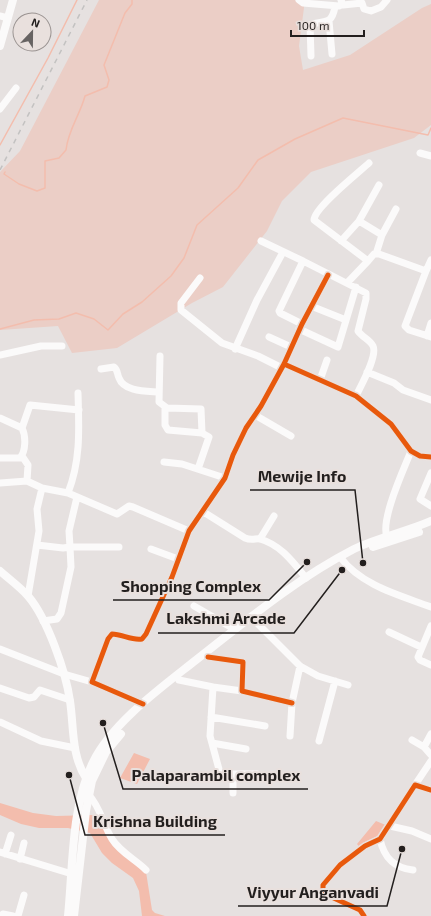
<svg xmlns="http://www.w3.org/2000/svg" width="431" height="916" font-family="'Exo 2',sans-serif">
<style>
.green{fill:#ebcec6}
.water{fill:#f3bdad}
.lines{fill:none;stroke-linecap:round;stroke-linejoin:round}
.stream{stroke:#f3bdad;stroke-width:1.5}
.minor{stroke:#fbfafa;stroke-width:7}
.major{stroke:#fbfafa;stroke-width:8}
.rail{stroke:#c3c2c1;stroke-width:1.5;stroke-dasharray:5 5;stroke-linecap:butt}
.cycleway-casing{stroke:#e9e0dd;stroke-width:8}
.cycleway{stroke:#e8590c;stroke-width:5}
.leader{fill:none;stroke:#231f1e;stroke-width:1.5}
.callout-dot{fill:#231f1e;stroke:#e9e0dd;stroke-width:1.5}
.callout-label{font-size:16px;text-anchor:middle;font-weight:bold;fill:#231f1e;stroke:#e9e0dd;stroke-width:4;stroke-linejoin:round;paint-order:stroke}
</style>
<rect width="100%" height="100%" fill="#e6e1e0"/>
<path class="green" d="M 99,0 L 305,0 L 299,46 L 303,70 L 350,55 L 422,8 L 431,4 L 431,125 L 414,138 L 311,172 L 282,201 L 267,231 L 223,287 L 192,303 L 117,348 L 72,353 L 58,326 L 0,330 L 0,172 L 20,151 Z"/>
<path class="water" d="M 134,753 L 150,759 L 137,784 L 120,778 Z
M 0,803 L 33,813 L 56,816 L 94,815 L 102,821 L 111,841 L 146,872 L 152,910 L 155,913 L 165,916 L 142,916 L 139,891 L 133,878 L 112,863 L 102,853 L 90,833 L 68,828 L 39,828 L 21,824 L 0,815 Z
M 376,821 L 388,826 L 379,837 L 361,849 L 357,844 Z"/>
<g class="lines">
<path class="stream" d="M 0,145 L 48,58 L 77,0
M 5,172 L 4,174 L 19,184 L 37,191 L 45,188 L 45,161 L 59,158 L 66,150 C 68,130 80,115 85,96 L 107,87 L 109,80 L 104,65 L 125,13 L 132,4 L 132,0
M 0,329 L 34,320 L 59,319 L 76,313 L 94,319 L 108,330 L 123,314 L 142,302 L 171,276 L 184,258 L 197,225 L 238,188 L 258,160 L 295,139 L 343,118 L 428,135 L 431,128"/>
<path class="minor" d="M 299,0 L 303,3 L 339,6
M 341,0 L 343,5 L 362,3 L 364,9 L 371,11 L 381,7 L 387,0
M 0,16 L 8,18
M 329,21 L 332,54
M 311,56 L 310,25 C 324,19 331,27 335,7
M 0,109 L 16,88
M 420,153 L 431,156
M 369,163 C 358,173 314,208 314,220 L 368,261 L 374,254 L 379,254 L 426,271 L 431,260
M 359,221 L 382,235
M 261,241 L 303,261 L 366,293 L 366,299 L 358,331 C 362,337 370,340 373,346 C 378,356 360,387 356,396
M 341,241 L 359,221 L 379,185
M 376,254 L 382,235 L 396,209
M 426,271 L 405,326 L 409,330 L 431,337
M 200,278 L 181,303 L 181,310 L 222,343 L 258,356 L 282,368
M 347,283 L 368,261
M 311,306 L 346,320
M 302,324 L 280,313 L 279,311 L 303,261
M 299,329 L 338,347 L 356,287
M 427,336 L 431,323
M 269,337 L 291,347
M 235,349 L 257,300 L 283,252
M 0,355 L 41,346 L 62,346
M 160,356 L 159,402 L 167,408 L 201,409 L 202,433
M 284,364 L 356,396 L 391,424 L 411,451 L 420,456 L 431,457
M 101,369 L 114,367 C 118,370 117,374 119,378 C 124,392 147,391 159,392
M 367,372 L 394,383 L 403,390 L 431,400
M 320,380 L 327,360
M 165,407 L 165,425 L 168,430 L 202,433 L 209,437 L 198,469
M 255,415 L 291,436
M 0,418 L 22,428 C 26,436 26,451 20,458 L 0,458
M 22,428 L 30,405 L 79,410
M 22,456 L 28,465 L 27,481
M 164,462 L 182,464 L 225,478
M 431,473 L 420,499 L 431,506
M 0,483 L 27,481 L 42,488 L 37,509 L 39,531 L 28,596
M 42,488 L 68,493 L 117,514 L 129,506 L 133,507 L 189,531
M 68,493 C 81,460 79,428 78,393
M 77,497 L 69,531 L 70,547 L 119,547
M 202,511 L 245,538 C 252,541 256,538 260,539 C 281,545 293,562 306,578
M 387,537 C 380,520 404,469 411,451
M 260,539 L 274,516
M 37,545 L 63,548 L 70,547 L 71,567 L 61,613 L 57,619 L 43,621
M 151,549 L 178,559
M 340,557 C 362,586 399,595 431,607
M 194,606 L 234,629
M 254,620 L 300,666 L 318,676 L 348,685
M 431,626 L 418,657 L 420,660 L 431,665
M 389,632 L 421,647
M 0,649 L 64,674 L 92,682
M 208,657 L 243,662 L 242,691 L 292,703
M 179,680 L 213,687 L 210,736 L 220,773 L 224,774 L 257,774
M 213,687 L 242,691
M 0,688 L 29,698 L 34,697 L 40,690 L 70,700
M 143,704 L 92,682 L 108,639 L 112,634 C 122,634 132,641 142,639 L 146,634 L 172,577 L 189,531 L 225,478 L 233,455 L 246,428 L 261,406 L 284,364 L 302,324 L 328,275
M 211,717 L 265,726
M 0,722 L 41,741 L 75,748
M 290,736 L 292,703 L 300,666
M 412,740 L 424,747 L 431,755
M 319,741 L 335,681
M 212,743 L 246,749
M 424,747 L 431,734
M 233,775 L 233,793
M 415,785 L 431,761
M 89,795 C 101,808 103,825 112,839 C 120,852 136,860 146,870
M 390,826 L 412,831 L 431,839
M 380,839 C 384,858 394,868 413,870
M 0,852 L 72,874
M 5,854 L 11,835
M 20,859 L 24,843
M 3,914 L 13,916
M 18,916 L 24,895
M 364,916 L 360,910 L 327,895 L 323,890 L 323,885 L 340,865 L 365,846 L 380,839 L 415,785 L 431,790"/>
<path class="major" d="M 0,46 L 13,0
M 373,547 L 419,532
M 0,571 C 9,579 20,587 28,596 C 47,618 66,672 70,701 C 74,727 71,755 86,778
M 68,916 C 73,867 71,806 93,762 C 113,722 162,687 196,660 C 247,620 296,579 354,549 C 379,537 406,532 431,521
M 74,916 L 86,811 L 92,781 L 106,752 L 121,734"/>
<path class="rail" d="M 0,170 L 87,0"/>
<defs>
<path id="cycleway" d="M 284,364 L 356,396 L 391,424 L 411,451 L 420,456 L 431,457
M 208,657 L 243,662 L 242,691 L 292,703
M 143,704 L 92,682 L 108,639 L 112,634 C 122,634 132,641 142,639 L 146,634 L 172,577 L 189,531 L 225,478 L 233,455 L 246,428 L 261,406 L 284,364 L 302,324 L 328,275
M 364,916 L 360,910 L 327,895 L 323,890 L 323,885 L 340,865 L 365,846 L 380,839 L 415,785 L 431,790"/>
</defs>
<use href="#cycleway" class="cycleway-casing"/>
<use href="#cycleway" class="cycleway"/>
</g>
<path class="leader" d="M363 563L355 490H250M307 562L269 600H113M342 570L294 633H158M103 723L123 789H308M69 775L85 835H225M402 849L387 906H238"/>
<g class="callout-dot">
<circle cx="363" cy="563" r="4"/>
<circle cx="307" cy="562" r="4"/>
<circle cx="342" cy="570" r="4"/>
<circle cx="103" cy="723" r="4"/>
<circle cx="69" cy="775" r="4"/>
<circle cx="402" cy="849" r="4"/>
</g>
<g class="callout-label">
<text x="302" y="482">Mewije Info</text>
<text x="191" y="592">Shopping Complex</text>
<text x="226" y="624">Lakshmi Arcade</text>
<text x="216" y="781">Palaparambil complex</text>
<text x="155" y="827">Krishna Building</text>
<text x="313" y="898">Viyyur Anganvadi</text>
</g>
<g transform="translate(32 32) rotate(22)"><circle r="19" fill="#e9e0dd" stroke="#9a9391"/>
<path d="M0-3L7 15L0 10L-7 15Z" fill="#676362"/>
<text y="-6" font-size="11" font-weight="bold" text-anchor="middle" fill="#231f1e">N</text>
</g>
<path d="M291 30v6h73v-6" fill="none" stroke="#231f1e" stroke-width="2"/>
<text x="297" y="30" font-size="12" fill="#231f1e" stroke="#e9e0dd" stroke-width="3" paint-order="stroke">100 m</text>
</svg>
